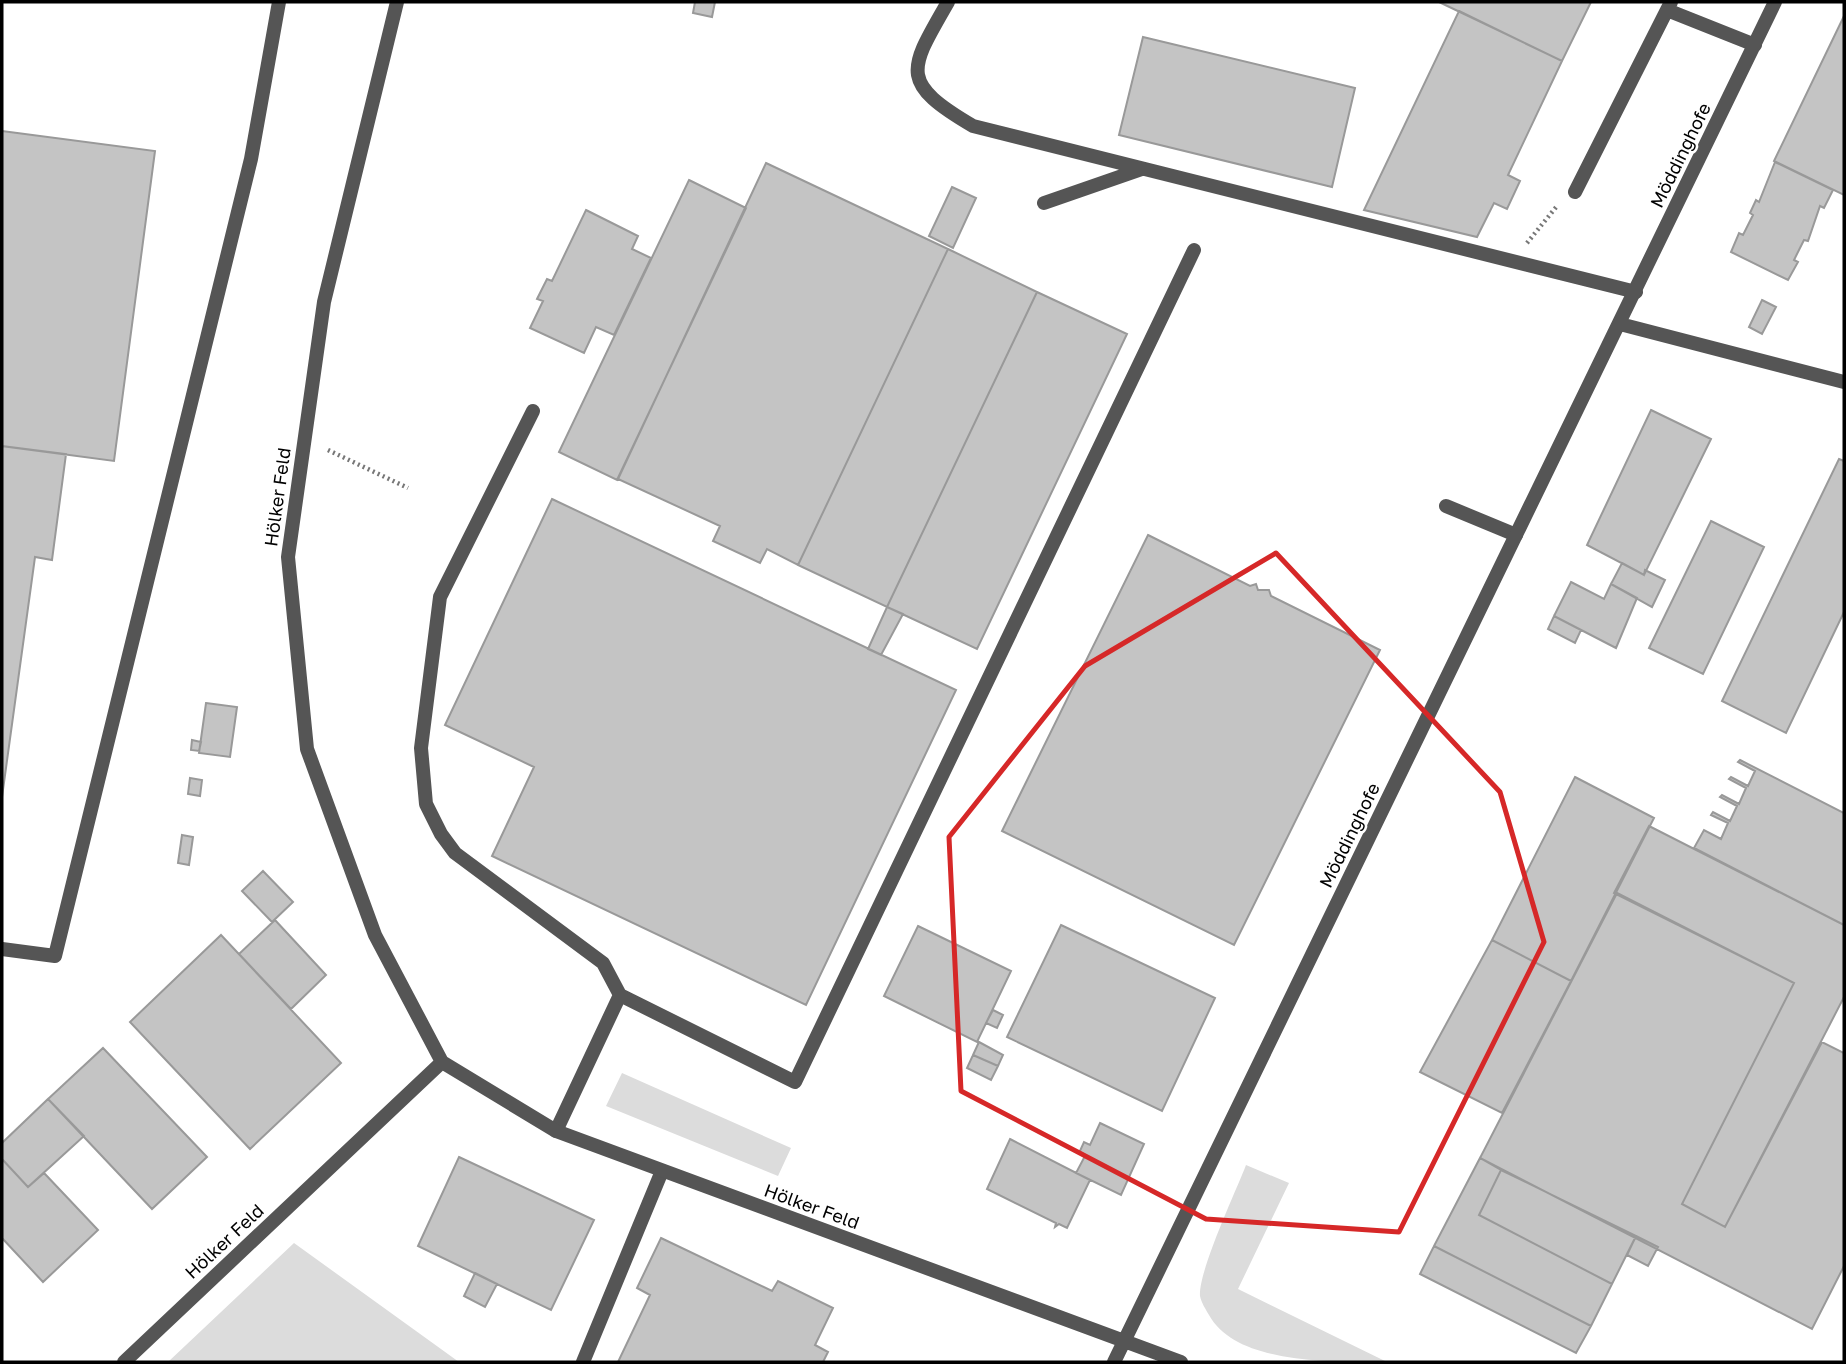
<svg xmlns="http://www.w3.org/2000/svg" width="1846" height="1364" font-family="'Golos Text',sans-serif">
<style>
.green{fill:#dcdcdc}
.building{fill:#c4c4c4;stroke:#999;stroke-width:2}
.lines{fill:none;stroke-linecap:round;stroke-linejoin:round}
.path{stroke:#777;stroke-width:4.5;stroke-dasharray:2 3.5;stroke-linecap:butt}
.service{stroke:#555;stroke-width:14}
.minor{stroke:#555;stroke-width:14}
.marked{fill:none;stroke:#d62828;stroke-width:5;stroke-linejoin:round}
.labels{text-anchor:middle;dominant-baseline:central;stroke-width:5;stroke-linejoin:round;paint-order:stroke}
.street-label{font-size:18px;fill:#000;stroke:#fff}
</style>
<rect width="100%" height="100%" fill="#fff"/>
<path class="green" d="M 622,1073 L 791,1148 L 778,1176 L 606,1106 Z
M 1246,1165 L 1289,1183 L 1238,1289 L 1387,1362 C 1329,1362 1236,1364 1209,1315 C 1206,1310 1201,1302 1200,1296 C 1198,1272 1236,1191 1246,1165 Z
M 294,1243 L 459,1362 L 168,1362 Z"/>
<path class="building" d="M 695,2 L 715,2 L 712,17 L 693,13 Z
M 1439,2 L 1591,2 L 1562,61 Z
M 1459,11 L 1562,61 L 1508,175 L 1520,181 L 1507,209 L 1494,203 L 1477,237 L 1364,210 Z
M 1844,16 L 1844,195 L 1774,161 Z
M 1143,37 L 1355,88 L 1332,187 L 1119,135 Z
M 2,131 L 155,151 L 114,461 L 2,446 Z
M 1775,162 L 1833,190 L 1824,208 L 1820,206 L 1808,241 L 1804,240 L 1794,260 L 1798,262 L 1788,280 L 1731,252 L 1739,233 L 1743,235 L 1753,215 L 1750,213 L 1756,200 L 1759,202 Z
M 766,163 L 948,249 L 798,565 L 767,549 L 760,563 L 713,541 L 720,526 L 618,479 Z
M 689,180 L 746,208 L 617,480 L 559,452 Z
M 952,187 L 976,198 L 953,248 L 929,236 Z
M 586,210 L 638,236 L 632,249 L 651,258 L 614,335 L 596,327 L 584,353 L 530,328 L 543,301 L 537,299 L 547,279 L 552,281 Z
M 948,249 L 1037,292 L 887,607 L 798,565 Z
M 1037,292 L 1127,334 L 977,649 L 887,607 Z
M 1762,300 L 1776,307 L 1762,334 L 1749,327 Z
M 1651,410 L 1711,439 L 1644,575 L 1587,545 Z
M 2,446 L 66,454 L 52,560 L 35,557 L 2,797 Z
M 1839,459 L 1844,461 L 1844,612 L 1786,733 L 1722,701 Z
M 552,499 L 956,690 L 806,1005 L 492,856 L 534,767 L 445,725 Z
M 1711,521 L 1764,547 L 1703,674 L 1649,648 Z
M 1148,535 L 1250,586 L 1256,584 L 1258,590 L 1269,590 L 1271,596 L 1380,650 L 1234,945 L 1002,831 Z
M 1622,563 L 1644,575 L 1645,570 L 1665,580 L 1652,607 L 1611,584 Z
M 1571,582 L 1604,599 L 1611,584 L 1637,598 L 1616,648 L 1554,616 Z
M 887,607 L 903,614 L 881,655 L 868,649 Z
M 1554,616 L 1581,630 L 1575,643 L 1548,629 Z
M 206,703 L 237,707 L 230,757 L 199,753 Z
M 192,740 L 201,742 L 199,751 L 191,750 Z
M 1740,760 L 1844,813 L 1844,925 L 1694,848 L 1704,830 L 1721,839 L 1728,823 L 1711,815 L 1713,812 L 1730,821 L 1737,806 L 1720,797 L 1722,795 L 1739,804 L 1746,788 L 1729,779 L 1731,777 L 1748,786 L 1755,771 L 1738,762 Z
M 1575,777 L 1654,818 L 1571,981 L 1492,940 Z
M 190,778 L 202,780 L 200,796 L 188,794 Z
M 1649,826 L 1844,925 L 1844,997 L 1725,1227 L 1682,1204 L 1794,983 L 1614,893 Z
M 182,835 L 193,837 L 189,865 L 178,863 Z
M 263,871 L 293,902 L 272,922 L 242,891 Z
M 1617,893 L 1794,983 L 1682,1204 L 1725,1227 L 1822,1042 L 1844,1053 L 1844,1266 L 1812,1329 L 1480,1158 Z
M 275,920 L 326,975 L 291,1009 L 239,954 Z
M 1061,925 L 1215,998 L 1162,1111 L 1007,1037 Z
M 918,926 L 1011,971 L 977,1042 L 884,996 Z
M 221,935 L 341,1063 L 250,1149 L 130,1022 Z
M 1492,940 L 1571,981 L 1502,1113 L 1420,1072 Z
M 993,1010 L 1003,1015 L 997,1028 L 986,1023 Z
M 979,1042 L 1003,1055 L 998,1066 L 973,1055 Z
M 103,1048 L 207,1157 L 152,1209 L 48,1099 Z
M 973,1055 L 998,1066 L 991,1080 L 967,1068 Z
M 48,1099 L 84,1136 L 28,1187 L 2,1159 L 2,1143 Z
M 1100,1123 L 1144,1144 L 1121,1195 L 1076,1173 L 1085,1156 L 1079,1153 L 1084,1142 L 1090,1145 Z
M 1010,1139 L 1090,1180 L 1067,1228 L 1059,1224 L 1055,1227 L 1056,1223 L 987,1189 Z
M 459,1157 L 594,1220 L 551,1310 L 418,1246 Z
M 1480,1158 L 1501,1170 L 1479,1215 L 1612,1284 L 1591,1326 L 1434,1246 Z
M 2,1159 L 28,1187 L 44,1173 L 98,1230 L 43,1282 L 2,1238 Z
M 1501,1170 L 1636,1236 L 1612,1284 L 1479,1215 Z
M 1636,1236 L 1658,1247 L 1648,1266 L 1627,1255 Z
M 661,1238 L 772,1291 L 778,1281 L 833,1308 L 815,1345 L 828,1352 L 823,1362 L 618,1362 L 650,1295 L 637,1288 Z
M 1434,1246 L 1591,1326 L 1576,1353 L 1420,1274 Z
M 475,1273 L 497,1284 L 485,1307 L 464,1296 Z"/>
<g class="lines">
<path class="path" d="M 1527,243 L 1557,206
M 328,450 L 408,488"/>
<path class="service" d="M 948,2 C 909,70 898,82 973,126 L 1636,292
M 1667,10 L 1755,45
M 1575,192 L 1671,2
M 1044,203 L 1142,169
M 533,411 L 440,597 L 421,748 L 426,804 L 441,834 L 455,853 L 603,963 L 620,995 L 556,1131
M 1446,506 L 1516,535
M 2,949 L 55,956 L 251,159 L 279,2
M 620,995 L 795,1082 L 1194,250
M 583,1362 L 662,1171"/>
<path class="minor" d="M 397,2 L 324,302 L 288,557 L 307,749 L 375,935 L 442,1062 L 556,1131 L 1181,1362
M 1620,324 L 1844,382
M 124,1362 L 442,1062
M 1114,1362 L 1775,2"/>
</g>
<path class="marked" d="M 1276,553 L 1500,792 L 1544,942 L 1399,1232 L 1206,1219 L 961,1091 L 949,837 L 1085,666 Z"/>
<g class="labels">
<g class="street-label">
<text transform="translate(1680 155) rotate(-64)">Möddinghofe</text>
<text transform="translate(277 497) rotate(-82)">Hölker Feld</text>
<text transform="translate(1349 835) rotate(-64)">Möddinghofe</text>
<text transform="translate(812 1206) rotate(20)">Hölker Feld</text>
<text transform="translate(224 1241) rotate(-43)">Hölker Feld</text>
</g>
</g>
<rect width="1846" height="1364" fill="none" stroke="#000000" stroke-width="7"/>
</svg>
